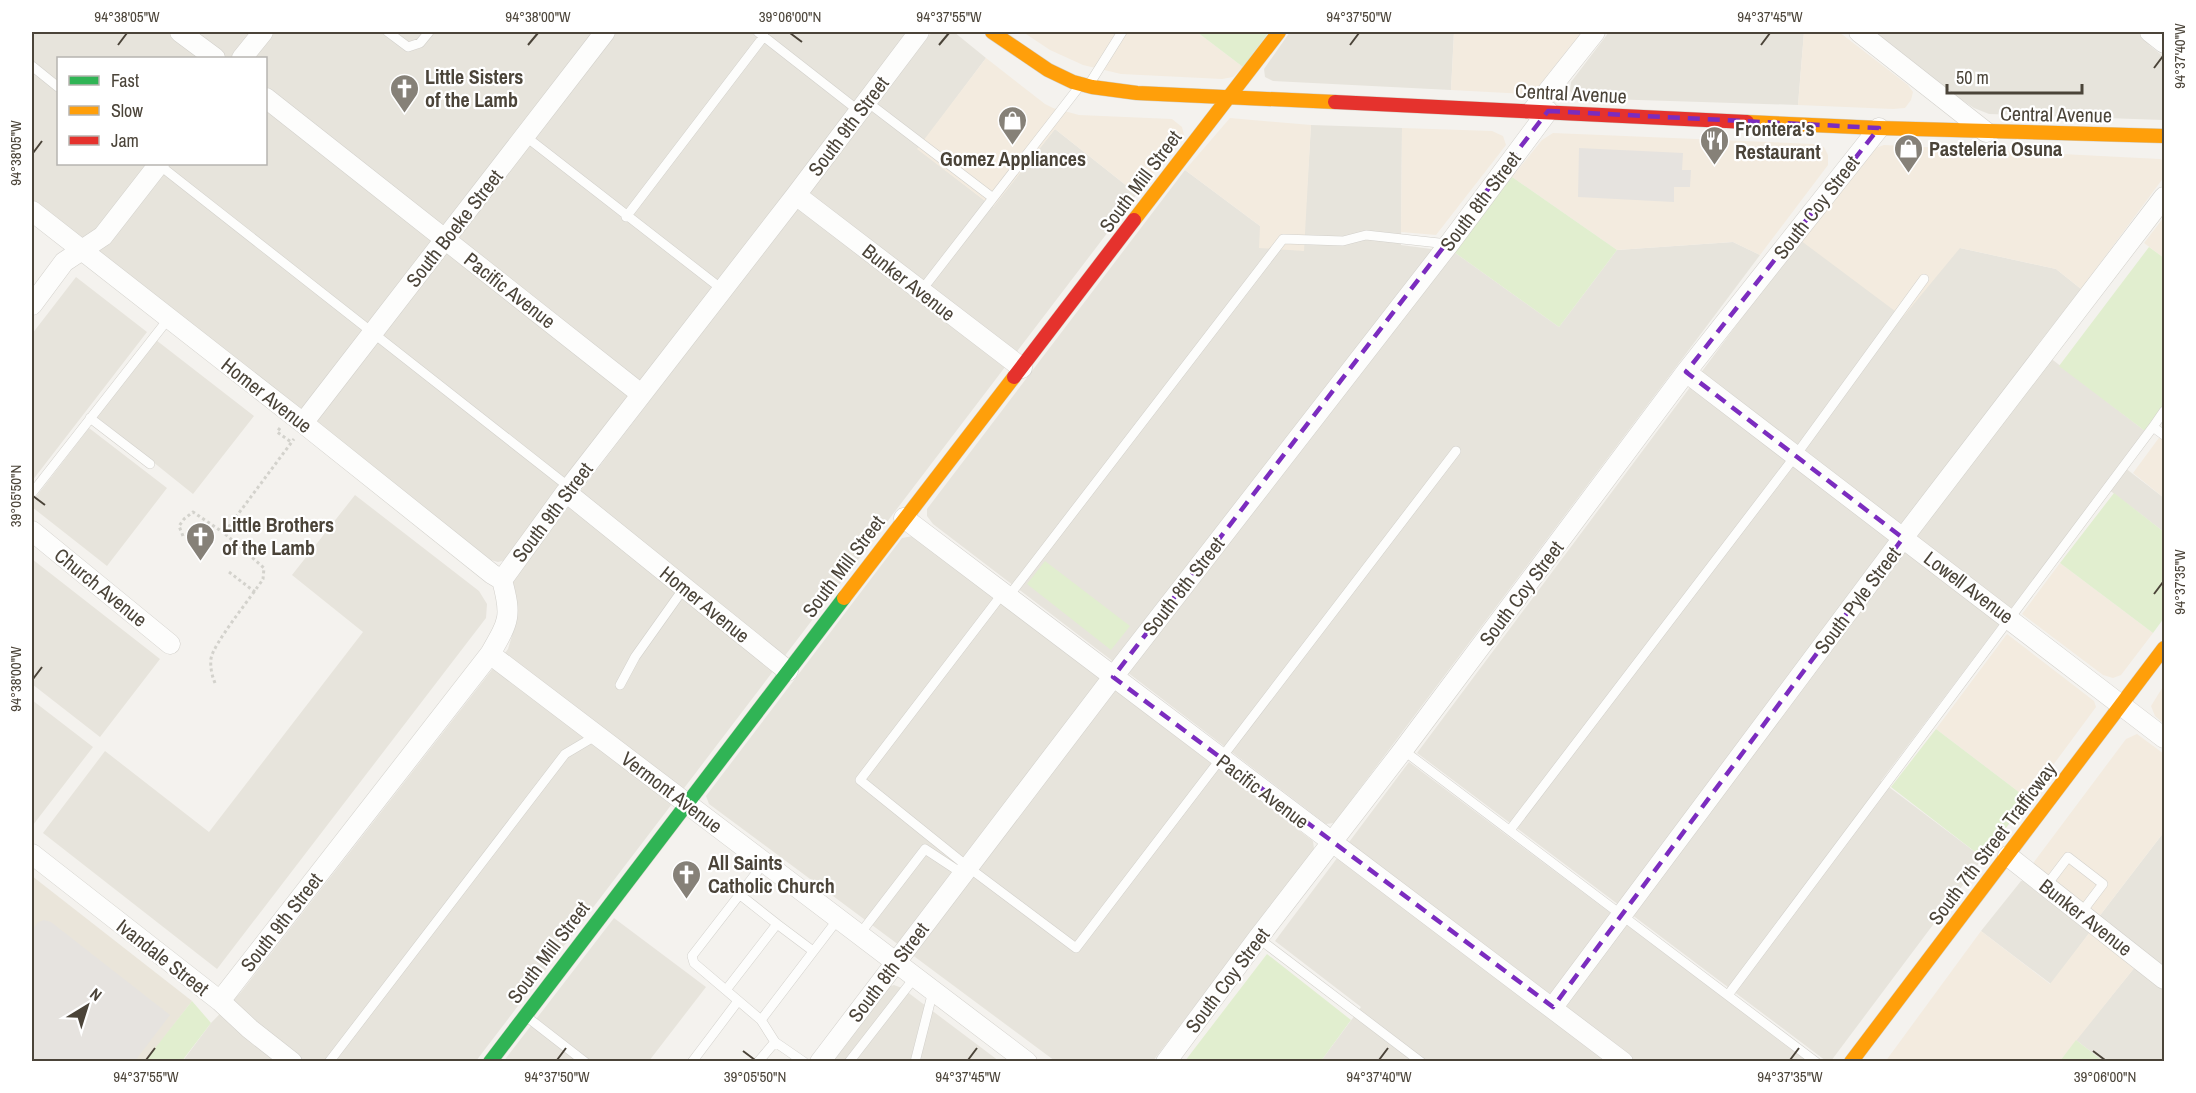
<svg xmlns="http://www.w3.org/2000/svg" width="2196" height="1093" font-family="'Archivo Narrow',sans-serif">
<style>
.residential{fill:#e7e4dc;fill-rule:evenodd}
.commercial{fill:#f3ebdf}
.education{fill:#eae5da}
.green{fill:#e1eecf}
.parking{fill:#e6e3df}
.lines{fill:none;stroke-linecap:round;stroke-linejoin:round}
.lane-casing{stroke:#d2d0cb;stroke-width:10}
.street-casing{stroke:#d2d0cb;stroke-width:21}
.fast-casing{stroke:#d3cfc5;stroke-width:15}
.slow-casing{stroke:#d3cfc5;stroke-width:15}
.jam-casing{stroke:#d3cfc5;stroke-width:15}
.path{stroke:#d3d2cc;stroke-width:3;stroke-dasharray:3 3;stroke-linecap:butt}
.lane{stroke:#fdfdfc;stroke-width:9}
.street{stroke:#fdfdfc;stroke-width:20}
.fast{stroke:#30b455;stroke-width:14}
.slow{stroke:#ff9f0a;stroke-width:14}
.jam{stroke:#e5322d;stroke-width:14}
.marked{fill:none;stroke:#7b2cbf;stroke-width:4.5;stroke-dasharray:12 8;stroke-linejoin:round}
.ticks{fill:none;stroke:#4b4439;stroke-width:2}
.labels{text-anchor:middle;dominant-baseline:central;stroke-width:4.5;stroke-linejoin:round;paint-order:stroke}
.poi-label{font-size:20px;font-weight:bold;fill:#4b4439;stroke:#fff;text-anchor:start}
.street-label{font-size:20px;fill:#4b4439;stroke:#fff}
.neatline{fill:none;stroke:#4b4439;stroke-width:2}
.ticks-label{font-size:15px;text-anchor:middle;fill:#4b4439}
</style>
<rect width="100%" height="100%" fill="#f4f2ee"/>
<path class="residential" d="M 32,32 L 910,32 L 506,560 L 498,562 L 491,560 L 32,201 ZM 58,58 L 266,58 L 266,164 L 58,164 Z
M 932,32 L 954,32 L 986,58 L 918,149 L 993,207 L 1055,129 L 1137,194 L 476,1061 L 182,1062 L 211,1023 L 241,992 L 508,649 L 517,619 L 513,582 L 527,561 Z
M 1290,32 L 1454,32 L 1451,90 L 1273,81 L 1265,77 L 1264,69 Z
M 1609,32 L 1804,32 L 1798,105 L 1576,98 L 1570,91 L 1571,82 Z
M 1875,32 L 2159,32 L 2149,45 L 2164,57 L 2164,120 L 1989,114 L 1974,108 L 1959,98 Z
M 1311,125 L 1402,128 L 1401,245 L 1454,252 L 1559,327 L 1617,250 L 1733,242 L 1760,255 L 1334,823 L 1326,824 L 933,524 L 927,516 L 927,509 L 1185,170 L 1260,226 L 1303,251 Z
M 1800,240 L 1960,248 L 2056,269 L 2081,289 L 2036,347 L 2145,431 L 2120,464 L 2164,498 L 2164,532 L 2104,486 L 1881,781 L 1983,858 L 1831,1061 L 1826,1061 L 1417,753 Z
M 76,277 L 147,332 L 32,481 L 32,334 Z
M 156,340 L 254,416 L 193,494 L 97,417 Z
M 89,428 L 167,488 L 107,566 L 32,507 L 32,502 Z
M 355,495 L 479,591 L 487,604 L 486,618 L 217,969 L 43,833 L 105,751 L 209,832 L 363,632 L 292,575 Z
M 913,536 L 1313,841 L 1314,849 L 1153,1061 L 1055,1061 L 709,804 L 706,796 L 902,538 Z
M 32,559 L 160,659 L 100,737 L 32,684 Z
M 32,700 L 93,747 L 33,825 L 32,824 Z
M 1409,762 L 1808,1061 L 1321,1061 L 1361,1007 L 1275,941 Z
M 2164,832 L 2164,968 L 2098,918 Z
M 2021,881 L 2025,881 L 2090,932 L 2051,984 L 1981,931 Z
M 614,918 L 706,987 L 649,1061 L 503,1062 Z
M 2135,967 L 2164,990 L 2164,1061 L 2103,1061 L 2076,1040 Z
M 894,985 L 902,988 L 999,1061 L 830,1062 L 886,988 Z"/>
<path class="commercial" d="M 1023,32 L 1197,32 L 1243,67 L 1233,77 L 1222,79 L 1121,74 L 1083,65 L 1050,50 Z
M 1454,32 L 1582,32 L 1538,87 L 1528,94 L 1451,90 Z
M 1804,32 L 1839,32 L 1908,85 L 1913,92 L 1911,100 L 1905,108 L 1893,109 L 1798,105 Z
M 986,58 L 1045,104 L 1053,108 L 1079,115 L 1172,119 L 1182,127 L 1184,135 L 1137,194 L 1055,129 L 993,207 L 917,149 Z
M 1230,118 L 1311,125 L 1304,251 L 1259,248 L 1260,226 L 1185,170 Z
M 1402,128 L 1492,131 L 1503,136 L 1506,145 L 1436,235 L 1401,232 Z
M 1553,133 L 1814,144 L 1824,147 L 1828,155 L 1828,165 L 1760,255 L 1733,242 L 1617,250 L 1512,177 L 1542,140 Z
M 1884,145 L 2160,159 L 2164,161 L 2164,177 L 2081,289 L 2056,269 L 1960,248 L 1903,317 L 1800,240 L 1873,149 Z
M 2164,217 L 2164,258 L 2144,243 Z
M 2164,431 L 2164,498 L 2133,473 Z
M 2060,563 L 2153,633 L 2121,675 L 2113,678 L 2103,675 L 2022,614 Z
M 2007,634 L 2094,701 L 2096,707 L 2028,799 L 1936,729 Z
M 2164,685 L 2164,724 L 2155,716 L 2151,706 Z
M 2137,734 L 2164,754 L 2164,832 L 2098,918 L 2035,866 L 2034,862 L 2126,739 Z
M 1981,931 L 2050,984 L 2090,932 L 2135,967 L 2060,1061 L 1885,1062 Z"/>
<path class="education" d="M 32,876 L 192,1001 L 146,1061 L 32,1061 Z"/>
<path class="green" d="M 1197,32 L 1269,32 L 1243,67 Z
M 1512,177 L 1617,250 L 1559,327 L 1454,252 Z
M 2149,247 L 2164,258 L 2164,405 L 2145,431 L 2059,366 Z
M 2114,493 L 2164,532 L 2164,618 L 2153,633 L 2060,563 Z
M 1045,561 L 1130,626 L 1111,650 L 1027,584 Z
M 1936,729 L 2028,799 L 1983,858 L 1891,787 Z
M 1267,954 L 1351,1020 L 1321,1061 L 1185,1061 Z
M 192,1001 L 211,1023 L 182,1061 L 145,1061 Z
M 2076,1040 L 2103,1061 L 2060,1061 Z"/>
<path class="parking" d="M 1579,148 L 1683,153 L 1682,170 L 1691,170 L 1690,187 L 1674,187 L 1674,202 L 1578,197 Z
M 44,920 L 51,922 L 170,1015 L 135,1061 L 32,1061 L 32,931 L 38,922 Z"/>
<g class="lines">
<defs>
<path id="lane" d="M 388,32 L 408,47 L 420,43 L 429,32
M 758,32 L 859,111
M 32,66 L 58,87
M 1090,83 L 1122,32
M 866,101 L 993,198
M 525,136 L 723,290
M 158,164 L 569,487
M 626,217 L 764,36
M 921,291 L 1079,87
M 2164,411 L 2153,427 L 2164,435
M 90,418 L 150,464
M 32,493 L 169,318
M 1003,593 L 860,780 L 968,867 L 1076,948 L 1456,451
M 1008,597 L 1283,239 L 1343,241 L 1366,235 L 1448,244
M 620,685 L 635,657 L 684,588
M 1403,750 L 1816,1062
M 1510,830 L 1796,455 L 1924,279
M 2046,886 L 2068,857 L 2103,884 L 2081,913
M 777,924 L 813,951
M 859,935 L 925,849 L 963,874
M 1258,938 L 1421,1062
M 726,990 L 777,924 L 739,894
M 1728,995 L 2153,427
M 527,1017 L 585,1062
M 761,1020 L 694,963 L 692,956 L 764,863
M 329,1062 L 565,754 L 597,735
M 692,1062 L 738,1001
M 758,1062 L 775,1042
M 804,1062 L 775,1042 L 761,1020 L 838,919
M 849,1062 L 915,977
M 915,1062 L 933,991"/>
<path id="street" d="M 180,32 L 215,58
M 1859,32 L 1986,132
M 2150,32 L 2164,43
M 242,58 L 263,32
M 266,98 L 641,394
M 1533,110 L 1595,32
M 796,195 L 1022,368
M 32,211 L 303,423 L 492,574 L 502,580
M 32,305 L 64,262 L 103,236 L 159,164
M 1686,372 L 2164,738
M 303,423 L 605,32
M 566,492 L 788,671
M 904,518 L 1623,1062
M 32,531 L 170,644
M 490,654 L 1027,1062
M 32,854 L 220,1001 L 250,1029 L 292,1062
M 2008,856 L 2164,979
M 220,1001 L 490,654 C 509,621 512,617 502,580 L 566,492 L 796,195 L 919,32
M 1553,1007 L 1903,538 L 2164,197
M 820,1062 L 1113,677 L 1449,244 L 1548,111
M 1166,1062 L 1258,938 L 1403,750 L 1686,372 L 1879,128"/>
<path id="fast" d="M 490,1062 L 844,598"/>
<path id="slow" d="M 992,32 L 1048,70 L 1073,82 L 1092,87 L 1137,93 L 1335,102
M 1747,122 L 1879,128 L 2164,136
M 1134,220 L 1279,32
M 844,598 L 1014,377
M 1851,1062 L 2164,648"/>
<path id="jam" d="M 1335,102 L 1747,122
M 1014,377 L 1134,220"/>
</defs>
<use href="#lane" class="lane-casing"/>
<use href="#street" class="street-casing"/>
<use href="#fast" class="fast-casing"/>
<use href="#slow" class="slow-casing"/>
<use href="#jam" class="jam-casing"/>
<path class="path" d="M 280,428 L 277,432 L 291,442
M 183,536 L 179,526 L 184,519 L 193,512 L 224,533
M 229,572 L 255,592
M 215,683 C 212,676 210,667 211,659 C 212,645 253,595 263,579 L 264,568 L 224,533 L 294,439"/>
<use href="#lane" class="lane"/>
<use href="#street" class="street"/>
<use href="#fast" class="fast"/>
<use href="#slow" class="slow"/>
<use href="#jam" class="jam"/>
</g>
<path class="marked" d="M 1548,111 L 1879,128 L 1686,372 L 1903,538 L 1553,1007 L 1113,677 Z"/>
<path class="ticks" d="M 790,33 L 802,42M 118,45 L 127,33M 528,45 L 538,33M 939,45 L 949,33M 1350,45 L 1359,33M 1761,45 L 1770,33M 2154,68 L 2163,56M 33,153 L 42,141M 33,496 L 45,505M 2154,594 L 2163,582M 33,679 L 42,667M 743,1051 L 755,1060M 2093,1051 L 2105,1060M 146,1060 L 155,1048M 557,1060 L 566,1048M 968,1060 L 977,1048M 1379,1060 L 1388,1048M 1790,1060 L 1799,1048"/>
<defs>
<symbol id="church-pin" viewBox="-11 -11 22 30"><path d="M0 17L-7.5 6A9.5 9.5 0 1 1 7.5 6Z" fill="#868178" stroke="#fff"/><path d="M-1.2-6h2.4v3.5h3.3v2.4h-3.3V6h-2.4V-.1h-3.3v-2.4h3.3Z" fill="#fff"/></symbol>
<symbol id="shop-pin" viewBox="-11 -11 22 30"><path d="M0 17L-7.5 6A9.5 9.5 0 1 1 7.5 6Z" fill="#868178" stroke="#fff"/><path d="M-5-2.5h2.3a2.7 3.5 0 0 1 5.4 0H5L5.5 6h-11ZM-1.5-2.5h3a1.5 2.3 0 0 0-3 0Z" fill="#fff"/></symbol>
<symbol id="restaurant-pin" viewBox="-11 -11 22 30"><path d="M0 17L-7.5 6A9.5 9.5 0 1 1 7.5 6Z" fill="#868178" stroke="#fff"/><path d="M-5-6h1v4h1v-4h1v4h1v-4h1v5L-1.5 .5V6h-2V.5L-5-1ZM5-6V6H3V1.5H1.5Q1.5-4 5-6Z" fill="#fff"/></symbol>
</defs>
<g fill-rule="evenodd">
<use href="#church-pin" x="388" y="72" width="33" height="45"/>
<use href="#shop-pin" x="996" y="104" width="33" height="45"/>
<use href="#restaurant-pin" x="1698" y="124" width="33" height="45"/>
<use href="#shop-pin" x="1892" y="132" width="33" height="45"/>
<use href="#church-pin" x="184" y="520" width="33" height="45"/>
<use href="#church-pin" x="670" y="858" width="33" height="45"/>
</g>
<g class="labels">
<g class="poi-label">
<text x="425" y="76">Little Sisters<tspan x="425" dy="23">of the Lamb</tspan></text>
<text x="1735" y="128">Frontera's<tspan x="1735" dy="23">Restaurant</tspan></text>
<text x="1929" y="148">Pasteleria Osuna</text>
<text x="1013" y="158" text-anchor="middle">Gomez Appliances</text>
<text x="222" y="524">Little Brothers<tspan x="222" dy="23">of the Lamb</tspan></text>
<text x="708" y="862">All Saints<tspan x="708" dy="23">Catholic Church</tspan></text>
</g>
<g class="street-label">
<text transform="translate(1571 93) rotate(3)">Central Avenue</text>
<text transform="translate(2056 114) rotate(1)">Central Avenue</text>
<text transform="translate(848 126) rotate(-53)">South 9th Street</text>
<text transform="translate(1140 181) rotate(-53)">South Mill Street</text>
<text transform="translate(1480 201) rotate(-53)">South 8th Street</text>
<text transform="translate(1816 207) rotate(-52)">South Coy Street</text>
<text transform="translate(454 228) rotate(-52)">South Boeke Street</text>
<text transform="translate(909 282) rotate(38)">Bunker Avenue</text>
<text transform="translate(510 290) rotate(38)">Pacific Avenue</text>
<text transform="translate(267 395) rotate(38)">Homer Avenue</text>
<text transform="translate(552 512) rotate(-53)">South 9th Street</text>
<text transform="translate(843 566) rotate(-53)">South Mill Street</text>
<text transform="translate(1183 586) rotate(-52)">South 8th Street</text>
<text transform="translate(101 587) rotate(39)">Church Avenue</text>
<text transform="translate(1969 587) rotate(37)">Lowell Avenue</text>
<text transform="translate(1521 593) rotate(-53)">South Coy Street</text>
<text transform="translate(1857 600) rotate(-53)">South Pyle Street</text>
<text transform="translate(705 604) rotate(39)">Homer Avenue</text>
<text transform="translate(1263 791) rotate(37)">Pacific Avenue</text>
<text transform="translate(672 792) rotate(37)">Vermont Avenue</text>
<text transform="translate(1992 843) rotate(-53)">South 7th Street Trafficway</text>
<text transform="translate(2086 917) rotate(38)">Bunker Avenue</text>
<text transform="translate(281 922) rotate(-52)">South 9th Street</text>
<text transform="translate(548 952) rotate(-53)">South Mill Street</text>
<text transform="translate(163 957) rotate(38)">Ivandale Street</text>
<text transform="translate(888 972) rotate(-53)">South 8th Street</text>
<text transform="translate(1227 980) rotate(-53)">South Coy Street</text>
</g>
</g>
<rect width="2196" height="1093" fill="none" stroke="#ffffff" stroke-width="66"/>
<rect x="57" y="57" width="210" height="108" fill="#ffffff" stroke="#b7b4b0" stroke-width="1.5"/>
<rect x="69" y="76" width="30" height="9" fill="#30b455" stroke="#b7b4b0" stroke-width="1.5"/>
<text x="111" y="87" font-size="18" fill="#4b4439">Fast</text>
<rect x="69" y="106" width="30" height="9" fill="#ff9f0a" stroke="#b7b4b0" stroke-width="1.5"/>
<text x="111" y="117" font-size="18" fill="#4b4439">Slow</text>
<rect x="69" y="136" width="30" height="9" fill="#e5322d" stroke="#b7b4b0" stroke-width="1.5"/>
<text x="111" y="147" font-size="18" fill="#4b4439">Jam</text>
<g transform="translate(87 1006) rotate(38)" stroke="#ffffff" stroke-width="4.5" paint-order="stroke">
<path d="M0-4.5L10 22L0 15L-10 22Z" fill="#4b4439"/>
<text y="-9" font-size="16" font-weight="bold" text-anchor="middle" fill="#4b4439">N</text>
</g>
<path d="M1947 84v9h135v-9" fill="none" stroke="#4b4439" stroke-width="3"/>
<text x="1956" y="84" font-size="18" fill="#4b4439" stroke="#ffffff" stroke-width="4.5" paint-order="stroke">50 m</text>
<rect x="33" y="33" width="2130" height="1027" class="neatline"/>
<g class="ticks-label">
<text x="127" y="22">94°38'05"W</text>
<text x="538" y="22">94°38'00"W</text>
<text x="790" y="22">39°06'00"N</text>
<text x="949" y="22">94°37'55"W</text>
<text x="1359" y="22">94°37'50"W</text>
<text x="1770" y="22">94°37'45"W</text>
<text transform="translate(2180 56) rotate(-90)" y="5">94°37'40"W</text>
<text transform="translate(16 153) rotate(-90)" y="5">94°38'05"W</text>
<text transform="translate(16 496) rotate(-90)" y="5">39°05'50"N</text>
<text transform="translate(2180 582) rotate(-90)" y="5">94°37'35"W</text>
<text transform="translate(16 679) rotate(-90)" y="5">94°38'00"W</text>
<text x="146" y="1082">94°37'55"W</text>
<text x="557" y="1082">94°37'50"W</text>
<text x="755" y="1082">39°05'50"N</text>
<text x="968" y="1082">94°37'45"W</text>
<text x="1379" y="1082">94°37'40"W</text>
<text x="1790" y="1082">94°37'35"W</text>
<text x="2105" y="1082">39°06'00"N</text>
</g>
</svg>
